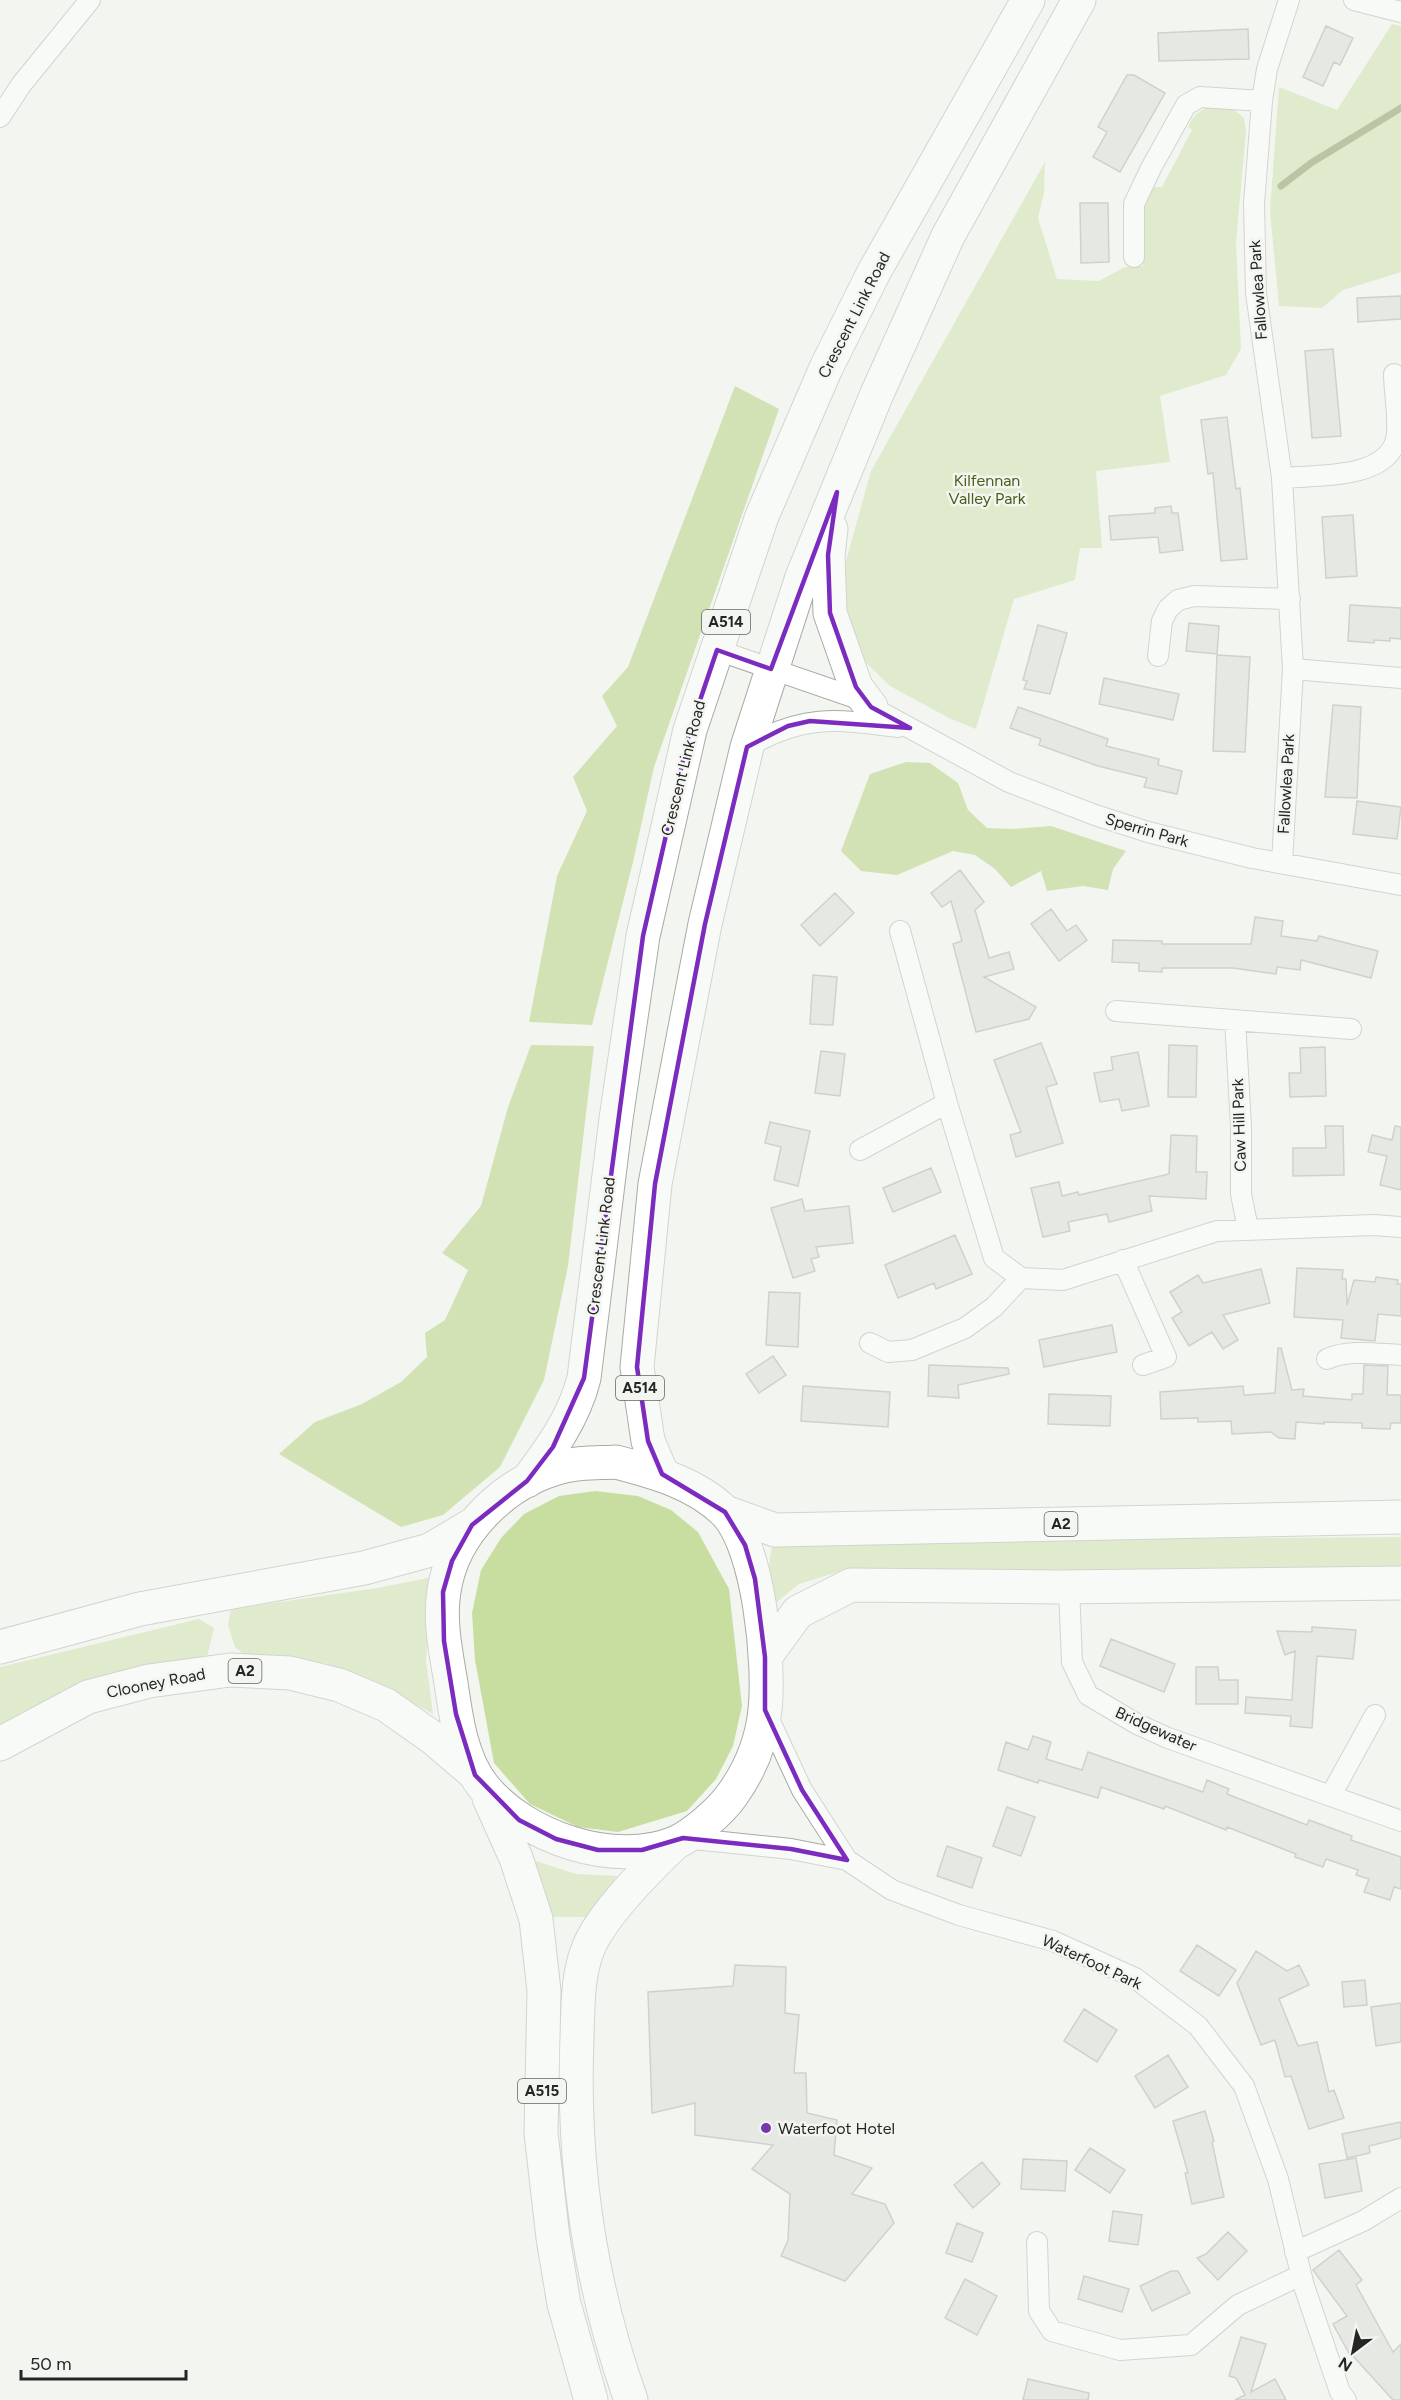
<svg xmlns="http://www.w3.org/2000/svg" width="1401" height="2400" font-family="Figtree,sans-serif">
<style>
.green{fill:#c8dea0}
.forest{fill:#abc96c}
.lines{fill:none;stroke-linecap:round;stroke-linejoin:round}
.stream{stroke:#768a49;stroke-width:7}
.building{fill:#d6d8d3;stroke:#a4a6a1;stroke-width:1.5}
.street-casing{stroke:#a9aba6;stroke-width:22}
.highway-casing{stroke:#a9aba6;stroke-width:35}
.street{stroke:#fff;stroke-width:20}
.highway{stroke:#fff;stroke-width:33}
.marked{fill:none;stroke:#7b2cbf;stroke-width:4.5;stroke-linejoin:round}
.poi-dot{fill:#7438ae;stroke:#f3f5f0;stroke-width:2}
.labels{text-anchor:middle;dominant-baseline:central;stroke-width:5;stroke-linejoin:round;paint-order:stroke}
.shield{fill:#f3f5f0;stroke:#636461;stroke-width:1.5}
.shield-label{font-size:15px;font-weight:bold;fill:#252624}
.street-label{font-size:16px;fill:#252624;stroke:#f3f5f0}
.park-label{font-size:16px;fill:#4b5e1c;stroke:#f3f5f0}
.poi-label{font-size:16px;fill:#252624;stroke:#f3f5f0;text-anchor:start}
</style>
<rect width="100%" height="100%" fill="#f3f5f0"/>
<path class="green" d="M 1392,24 L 1401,26 L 1401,272 L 1343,290 L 1322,308 L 1279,306 L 1270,211 L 1279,87 L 1337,110 Z
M 1213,104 L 1231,107 L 1244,118 L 1246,131 L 1236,243 L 1241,349 L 1226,375 L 1160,396 L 1170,462 L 1096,471 L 1102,548 L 1080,548 L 1075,580 L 1014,599 L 976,729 L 949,718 L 890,686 L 863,660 L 846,616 L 844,568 L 871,471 L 1045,162 L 1044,193 L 1038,218 L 1057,279 L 1099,281 L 1125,267 L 1143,266 L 1142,206 L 1152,187 L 1162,187 L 1192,130 L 1188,127 C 1193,114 1202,110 1213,104 Z
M 595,1491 L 638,1496 L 671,1510 L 698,1532 L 729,1589 L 742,1706 L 733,1746 L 716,1779 L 687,1811 L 618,1832 L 578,1827 L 530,1804 L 494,1763 L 475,1660 L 472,1613 L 481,1570 L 501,1538 L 524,1514 L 559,1496 Z
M 1401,1537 L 1401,1568 L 838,1572 L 799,1584 L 777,1602 C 765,1587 769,1559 773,1542 Z
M 433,1577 L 426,1660 L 433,1714 L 372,1680 L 325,1663 L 278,1655 L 244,1655 L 235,1647 L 228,1625 L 231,1609 L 377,1588 Z
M 199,1619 L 214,1628 L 207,1657 L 0,1728 L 0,1667 Z
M 533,1860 L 576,1874 L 617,1876 L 599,1899 L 590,1917 L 553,1917 Z"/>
<path class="forest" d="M 735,386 L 779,409 L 654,767 L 633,862 L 592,1025 L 529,1022 L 557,876 L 587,811 L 573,777 L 617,726 L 602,696 L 628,667 Z
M 906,762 L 930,763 L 958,783 L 968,810 L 987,828 L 1013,829 L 1051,826 L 1126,851 L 1113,869 L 1108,890 L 1083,886 L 1047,891 L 1041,871 L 1011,887 L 995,869 L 975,855 L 953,851 L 897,875 L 861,871 L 841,851 L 870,774 Z
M 531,1045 L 594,1046 L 568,1266 L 544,1380 L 500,1467 L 443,1515 L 401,1527 L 279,1454 L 315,1422 L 362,1404 L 401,1382 L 427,1357 L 425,1333 L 445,1320 L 468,1270 L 442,1253 L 481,1206 L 508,1107 Z"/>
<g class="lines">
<path class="stream" d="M 1281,186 L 1311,163 L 1401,108"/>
</g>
<path class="building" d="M 1326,26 L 1353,38 L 1340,65 L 1334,62 L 1323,86 L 1303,77 Z
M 1248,29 L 1249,59 L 1159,61 L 1158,33 Z
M 1127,75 L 1134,75 L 1165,93 L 1120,172 L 1093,157 L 1107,132 L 1098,127 Z
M 1080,203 L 1108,203 L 1109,262 L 1081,263 Z
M 1401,296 L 1401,319 L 1358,322 L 1357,298 Z
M 1333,349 L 1341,436 L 1312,438 L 1305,351 Z
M 1227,417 L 1236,489 L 1240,488 L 1247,559 L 1221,561 L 1213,473 L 1208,474 L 1201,420 Z
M 1171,506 L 1172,513 L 1178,513 L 1183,550 L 1160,553 L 1158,537 L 1111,540 L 1109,516 L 1155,513 L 1155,508 Z
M 1353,515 L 1357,576 L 1326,578 L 1322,517 Z
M 1350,605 L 1401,608 L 1401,639 L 1390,638 L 1390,641 L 1374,640 L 1374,643 L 1348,641 Z
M 1189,623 L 1219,626 L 1217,654 L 1186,651 Z
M 1038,625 L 1067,633 L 1050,694 L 1024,689 L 1027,681 L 1023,680 Z
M 1217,655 L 1250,657 L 1245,752 L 1213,751 Z
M 1104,678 L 1179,694 L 1173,720 L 1099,704 Z
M 1333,705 L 1361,707 L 1357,798 L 1325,797 Z
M 1018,707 L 1108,739 L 1106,746 L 1159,759 L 1158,765 L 1182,771 L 1177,794 L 1144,787 L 1147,778 L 1098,766 L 1039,745 L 1041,739 L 1010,728 Z
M 1357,801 L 1401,807 L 1397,839 L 1353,834 Z
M 960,870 L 984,902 L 975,910 L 989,958 L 1009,952 L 1014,969 L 984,977 L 1036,1007 L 1029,1019 L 976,1032 L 953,944 L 962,941 L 951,901 L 942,907 L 931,893 Z
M 835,893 L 854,913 L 820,946 L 801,925 Z
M 1051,909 L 1067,931 L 1076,925 L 1087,940 L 1059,961 L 1031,924 Z
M 1255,917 L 1283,921 L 1281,936 L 1317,941 L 1319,936 L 1378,951 L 1371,978 L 1301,960 L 1300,970 L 1277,967 L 1276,974 L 1233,968 L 1162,968 L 1162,972 L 1139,971 L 1139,963 L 1112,962 L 1113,940 L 1162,941 L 1162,944 L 1251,944 Z
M 813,975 L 837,977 L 833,1025 L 810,1024 Z
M 1041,1043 L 1057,1084 L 1046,1087 L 1063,1143 L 1016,1157 L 1010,1135 L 1021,1132 L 994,1060 Z
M 1169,1045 L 1197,1046 L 1196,1097 L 1168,1097 Z
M 1325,1047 L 1326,1096 L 1290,1097 L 1289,1073 L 1301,1073 L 1300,1048 Z
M 821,1051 L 845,1054 L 840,1096 L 815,1093 Z
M 1138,1052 L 1149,1106 L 1122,1111 L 1119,1099 L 1100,1102 L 1094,1073 L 1113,1070 L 1111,1057 Z
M 770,1122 L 810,1131 L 798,1186 L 774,1180 L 781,1147 L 765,1143 Z
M 1325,1126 L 1343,1126 L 1344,1175 L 1293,1176 L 1293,1148 L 1326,1148 Z
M 1395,1126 L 1401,1127 L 1401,1190 L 1380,1185 L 1387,1156 L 1368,1152 L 1372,1135 L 1392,1140 Z
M 1171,1135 L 1197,1136 L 1196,1172 L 1207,1172 L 1206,1199 L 1149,1196 L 1152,1211 L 1109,1222 L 1107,1214 L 1068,1222 L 1070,1231 L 1043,1237 L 1031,1188 L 1059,1182 L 1062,1196 L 1078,1192 L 1079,1195 L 1169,1174 Z
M 931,1168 L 941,1192 L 893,1212 L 883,1188 Z
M 802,1199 L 805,1211 L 849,1206 L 853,1243 L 816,1247 L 819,1257 L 811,1259 L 815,1271 L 793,1278 L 771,1208 Z
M 955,1235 L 972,1274 L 936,1289 L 934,1283 L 898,1298 L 885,1265 Z
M 1297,1268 L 1343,1270 L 1342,1279 L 1346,1279 L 1347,1305 L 1354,1280 L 1375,1282 L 1376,1277 L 1398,1280 L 1397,1284 L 1401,1284 L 1401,1316 L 1378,1314 L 1375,1341 L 1341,1338 L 1343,1320 L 1294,1317 Z
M 1261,1269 L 1270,1303 L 1223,1315 L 1238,1340 L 1223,1349 L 1212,1332 L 1189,1346 L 1172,1318 L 1182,1312 L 1170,1292 L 1198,1275 L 1203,1283 Z
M 769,1292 L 800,1293 L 798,1347 L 766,1345 Z
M 1112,1325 L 1117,1352 L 1044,1367 L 1039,1340 Z
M 1278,1348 L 1281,1348 L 1292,1390 L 1304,1389 L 1303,1396 L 1352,1400 L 1352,1394 L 1363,1394 L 1364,1365 L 1388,1366 L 1387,1395 L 1401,1395 L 1401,1423 L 1391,1423 L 1390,1429 L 1362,1428 L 1362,1423 L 1324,1422 L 1324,1424 L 1296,1422 L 1295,1439 L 1279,1438 L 1271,1432 L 1232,1434 L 1231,1421 L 1198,1422 L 1198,1418 L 1161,1419 L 1160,1392 L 1243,1386 L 1244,1395 L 1275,1393 Z
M 773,1356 L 786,1375 L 759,1393 L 746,1374 Z
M 929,1365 L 1008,1368 L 1009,1374 L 958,1385 L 959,1398 L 928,1396 Z
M 803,1386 L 890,1392 L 888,1427 L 801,1421 Z
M 1049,1394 L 1111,1396 L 1110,1426 L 1048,1424 Z
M 1312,1627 L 1356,1630 L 1353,1659 L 1317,1656 L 1312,1728 L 1290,1726 L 1291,1716 L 1245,1713 L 1246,1697 L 1292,1700 L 1295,1651 L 1285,1655 L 1277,1631 L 1312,1632 Z
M 1111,1639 L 1175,1664 L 1164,1692 L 1100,1666 Z
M 1196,1667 L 1218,1667 L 1219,1680 L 1238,1680 L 1238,1704 L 1196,1704 Z
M 1033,1736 L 1051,1742 L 1046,1759 L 1082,1770 L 1088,1752 L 1203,1792 L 1207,1780 L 1229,1789 L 1227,1794 L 1307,1825 L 1309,1820 L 1352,1836 L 1351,1840 L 1401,1857 L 1401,1889 L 1394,1887 L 1390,1900 L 1364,1892 L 1369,1879 L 1356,1875 L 1358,1870 L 1326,1859 L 1323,1867 L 1295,1857 L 1296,1854 L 1227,1827 L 1226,1830 L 1165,1806 L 1164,1809 L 1101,1787 L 1098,1798 L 1039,1780 L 1038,1783 L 998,1770 L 1006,1742 L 1028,1750 Z
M 1007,1807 L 1035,1817 L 1021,1856 L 993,1846 Z
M 947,1846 L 982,1858 L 972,1888 L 937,1876 Z
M 1197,1945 L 1236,1970 L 1219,1996 L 1180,1971 Z
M 1256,1951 L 1287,1971 L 1299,1965 L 1309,1985 L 1279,1999 L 1298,2046 L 1317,2042 L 1329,2092 L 1334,2090 L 1344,2118 L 1309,2129 L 1291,2076 L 1285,2077 L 1275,2040 L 1261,2045 L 1237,1983 Z
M 735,1965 L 786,1967 L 785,2013 L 799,2015 L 794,2073 L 806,2073 L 807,2113 L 837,2120 L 834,2155 L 872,2168 L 852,2194 L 885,2204 L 894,2223 L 845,2281 L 781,2256 L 788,2240 L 790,2194 L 752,2169 L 773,2145 L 695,2135 L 695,2103 L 652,2113 L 648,1992 L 733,1986 Z
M 1365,1980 L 1367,2005 L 1344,2007 L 1342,1982 Z
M 1401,2003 L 1401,2042 L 1376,2046 L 1371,2007 Z
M 1084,2009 L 1117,2030 L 1097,2062 L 1064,2041 Z
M 1168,2055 L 1188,2087 L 1155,2108 L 1135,2076 Z
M 1205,2111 L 1214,2141 L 1212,2142 L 1224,2197 L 1192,2204 L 1185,2173 L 1188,2173 L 1173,2121 Z
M 1401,2122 L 1401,2138 L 1369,2146 L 1370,2153 L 1347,2158 L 1342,2134 Z
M 1090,2148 L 1125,2170 L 1110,2193 L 1075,2170 Z
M 1356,2158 L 1362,2191 L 1325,2198 L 1319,2164 Z
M 1023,2159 L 1067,2161 L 1065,2191 L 1021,2189 Z
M 982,2162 L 1000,2184 L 973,2208 L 954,2185 Z
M 1113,2211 L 1142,2215 L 1138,2245 L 1109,2241 Z
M 957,2223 L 983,2233 L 972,2262 L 946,2253 Z
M 1228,2232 L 1247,2251 L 1218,2280 L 1197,2258 L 1206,2254 Z
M 1339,2250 L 1362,2280 L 1356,2285 L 1393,2352 L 1401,2344 L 1401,2400 L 1393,2400 L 1353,2356 L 1351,2357 L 1333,2324 L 1347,2316 L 1313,2270 Z
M 1171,2271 L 1178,2271 L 1190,2293 L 1152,2311 L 1140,2286 Z
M 1084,2276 L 1129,2289 L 1122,2312 L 1078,2299 Z
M 965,2279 L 997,2296 L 977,2335 L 945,2318 Z
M 1241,2337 L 1266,2344 L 1251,2392 L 1275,2379 L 1286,2400 L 1235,2400 L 1245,2395 L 1236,2378 L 1229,2376 Z
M 1028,2379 L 1089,2393 L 1088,2400 L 1023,2400 Z"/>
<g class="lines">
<defs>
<path id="street" d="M 1354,0 L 1401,12
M 0,117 L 21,85 L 90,0
M 1134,257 L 1134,204 L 1151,168 L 1186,105 L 1200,97 L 1262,101
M 1282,478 C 1314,475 1387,480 1396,439 C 1400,424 1394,391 1394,374
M 717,650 L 853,697 L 1009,782 L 1095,815 L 1148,832 L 1252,858 L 1401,885
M 1158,656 L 1162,621 L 1168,609 L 1178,600 L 1194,596 L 1290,599
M 1293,669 L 1401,678
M 747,747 C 803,714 836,719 898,727
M 1282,863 L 1293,669 L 1282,478 L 1256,293 L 1254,204 L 1262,101 L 1267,69 L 1289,0
M 900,931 L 947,1103 L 994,1258 L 1021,1278 L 1063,1280 L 1217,1231 L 1373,1225 L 1401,1227
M 1116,1011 L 1351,1029
M 1235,1020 L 1241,1126 L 1241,1194 L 1248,1229
M 860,1150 L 947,1103
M 1123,1260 L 1166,1357 L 1143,1365
M 870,1343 L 888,1352 L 912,1350 L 965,1328 L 994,1307 L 1021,1278
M 1327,1359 C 1349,1349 1377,1354 1401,1355
M 1069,1587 L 1072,1662 L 1088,1695 L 1137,1724 L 1168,1738 L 1401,1821
M 766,1713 L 802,1790 L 847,1860
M 1331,1795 L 1375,1715
M 684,1838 L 791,1849 L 847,1860 L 892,1890 L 959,1915 L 1053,1941 L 1135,1978 L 1198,2026 L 1244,2086 L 1278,2179 L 1304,2286 L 1340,2392 L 1346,2400
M 1037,2242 L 1039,2311 L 1052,2331 L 1120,2350 L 1191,2345 L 1238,2305 L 1301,2275
M 1295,2252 L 1363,2221 L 1401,2198"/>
<path id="highway" d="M 831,529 L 828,555 L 830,613 L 856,687 L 871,707
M 616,1462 C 654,1472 696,1483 725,1512 C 759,1546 770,1663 765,1710 C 762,1741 750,1770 732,1795 C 721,1811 693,1835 675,1843 C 614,1868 523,1837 483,1786 C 461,1758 456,1717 451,1683 C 446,1653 439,1621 444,1591 C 453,1531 506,1480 565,1466 C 581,1462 600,1463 616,1462 Z
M 662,1474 L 648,1441 L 637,1367 L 655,1184 L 705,924 L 747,747 L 802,577 L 876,396 L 948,236 L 1079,0
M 527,1481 C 551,1449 574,1418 584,1378 L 616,1119 L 643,936 L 690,730 L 762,516 L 826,368 L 874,272 L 1028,0
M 725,1512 L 775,1530 L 1401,1517
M 0,1647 L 140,1609 L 364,1568 L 430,1550 L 472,1525
M 765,1657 L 798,1612 L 851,1585 L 1058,1587 L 1401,1583
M 0,1744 L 88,1697 L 149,1681 L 230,1670 L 290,1673 L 339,1685 L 386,1705 L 433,1738 L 474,1773
M 489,1798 L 516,1858 L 536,1919 L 544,1991 L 541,2133 L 553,2238 L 564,2304 L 591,2400
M 631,2400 C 590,2285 572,2161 577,2038 C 578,2009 577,1976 588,1949 C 601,1915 648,1869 674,1844"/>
</defs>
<use href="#street" class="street-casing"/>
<use href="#highway" class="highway-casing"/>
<use href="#street" class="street"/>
<use href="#highway" class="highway"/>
</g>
<path d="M0 0H1401V2400H0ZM 837,492 L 828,555 L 830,613 L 856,687 L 871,707 L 910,728 L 810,721 L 788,726 L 747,747 L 705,924 L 655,1184 L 637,1367 L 648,1441 L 662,1474 L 725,1512 L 745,1545 L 755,1579 L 765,1657 L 765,1710 L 802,1790 L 847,1860 L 791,1849 L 683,1838 L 642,1850 L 598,1850 L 556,1839 L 519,1820 L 475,1775 L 456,1714 L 444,1641 L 443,1592 L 452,1561 L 472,1525 L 527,1481 L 553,1447 L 584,1378 L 643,936 L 690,730 L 717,650 L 771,669 Z" fill="#f3f5f0" fill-opacity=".55" fill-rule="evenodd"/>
<path class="marked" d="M 837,492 L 828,555 L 830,613 L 856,687 L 871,707 L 910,728 L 810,721 L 788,726 L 747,747 L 705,924 L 655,1184 L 637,1367 L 648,1441 L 662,1474 L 725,1512 L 745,1545 L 755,1579 L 765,1657 L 765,1710 L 802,1790 L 847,1860 L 791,1849 L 683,1838 L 642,1850 L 598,1850 L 556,1839 L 519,1820 L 475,1775 L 456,1714 L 444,1641 L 443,1592 L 452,1561 L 472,1525 L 527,1481 L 553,1447 L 584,1378 L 643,936 L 690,730 L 717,650 L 771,669 Z"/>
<circle class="poi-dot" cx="766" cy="2128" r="6"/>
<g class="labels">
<g class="shield">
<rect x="702" y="610" width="48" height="24" rx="4.5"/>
<rect x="616" y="1376" width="48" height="24" rx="4.5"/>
<rect x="1044.5" y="1512" width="33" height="24" rx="4.5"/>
<rect x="228.5" y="1659" width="33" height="24" rx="4.5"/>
<rect x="518" y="2079" width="48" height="24" rx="4.5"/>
</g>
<g class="shield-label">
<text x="726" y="622">A514</text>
<text x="640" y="1388">A514</text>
<text x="1061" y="1524">A2</text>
<text x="245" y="1671">A2</text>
<text x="542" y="2091">A515</text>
</g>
<g class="street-label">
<text transform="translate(1258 290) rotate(-94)">Fallowlea Park</text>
<text transform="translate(854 315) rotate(-63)">Crescent Link Road</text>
<text transform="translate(683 768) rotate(-76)">Crescent Link Road</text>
<text transform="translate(1286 784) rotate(-87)">Fallowlea Park</text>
<text transform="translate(1147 830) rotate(16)">Sperrin Park</text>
<text transform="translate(1239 1125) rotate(-92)">Caw Hill Park</text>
<text transform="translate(601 1246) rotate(-83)">Crescent Link Road</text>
<text transform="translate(156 1683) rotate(-11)">Clooney Road</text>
<text transform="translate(1156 1729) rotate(24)">Bridgewater</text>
<text transform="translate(1092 1962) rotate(25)">Waterfoot Park</text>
</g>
<g class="park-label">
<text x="987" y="480">Kilfennan<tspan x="987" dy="18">Valley Park</tspan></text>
</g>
<g class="poi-label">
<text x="778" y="2128">Waterfoot Hotel</text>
</g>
</g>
<g transform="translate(1353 2352) rotate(212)" stroke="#f3f5f0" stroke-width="4.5" paint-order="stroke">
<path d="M0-4.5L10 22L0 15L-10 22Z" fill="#252624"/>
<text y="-9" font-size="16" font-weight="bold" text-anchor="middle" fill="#252624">N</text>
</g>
<path d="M21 2370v9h165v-9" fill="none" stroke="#252624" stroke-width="3"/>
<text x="30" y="2370" font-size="18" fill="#252624" stroke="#f3f5f0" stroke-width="4.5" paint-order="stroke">50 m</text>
</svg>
